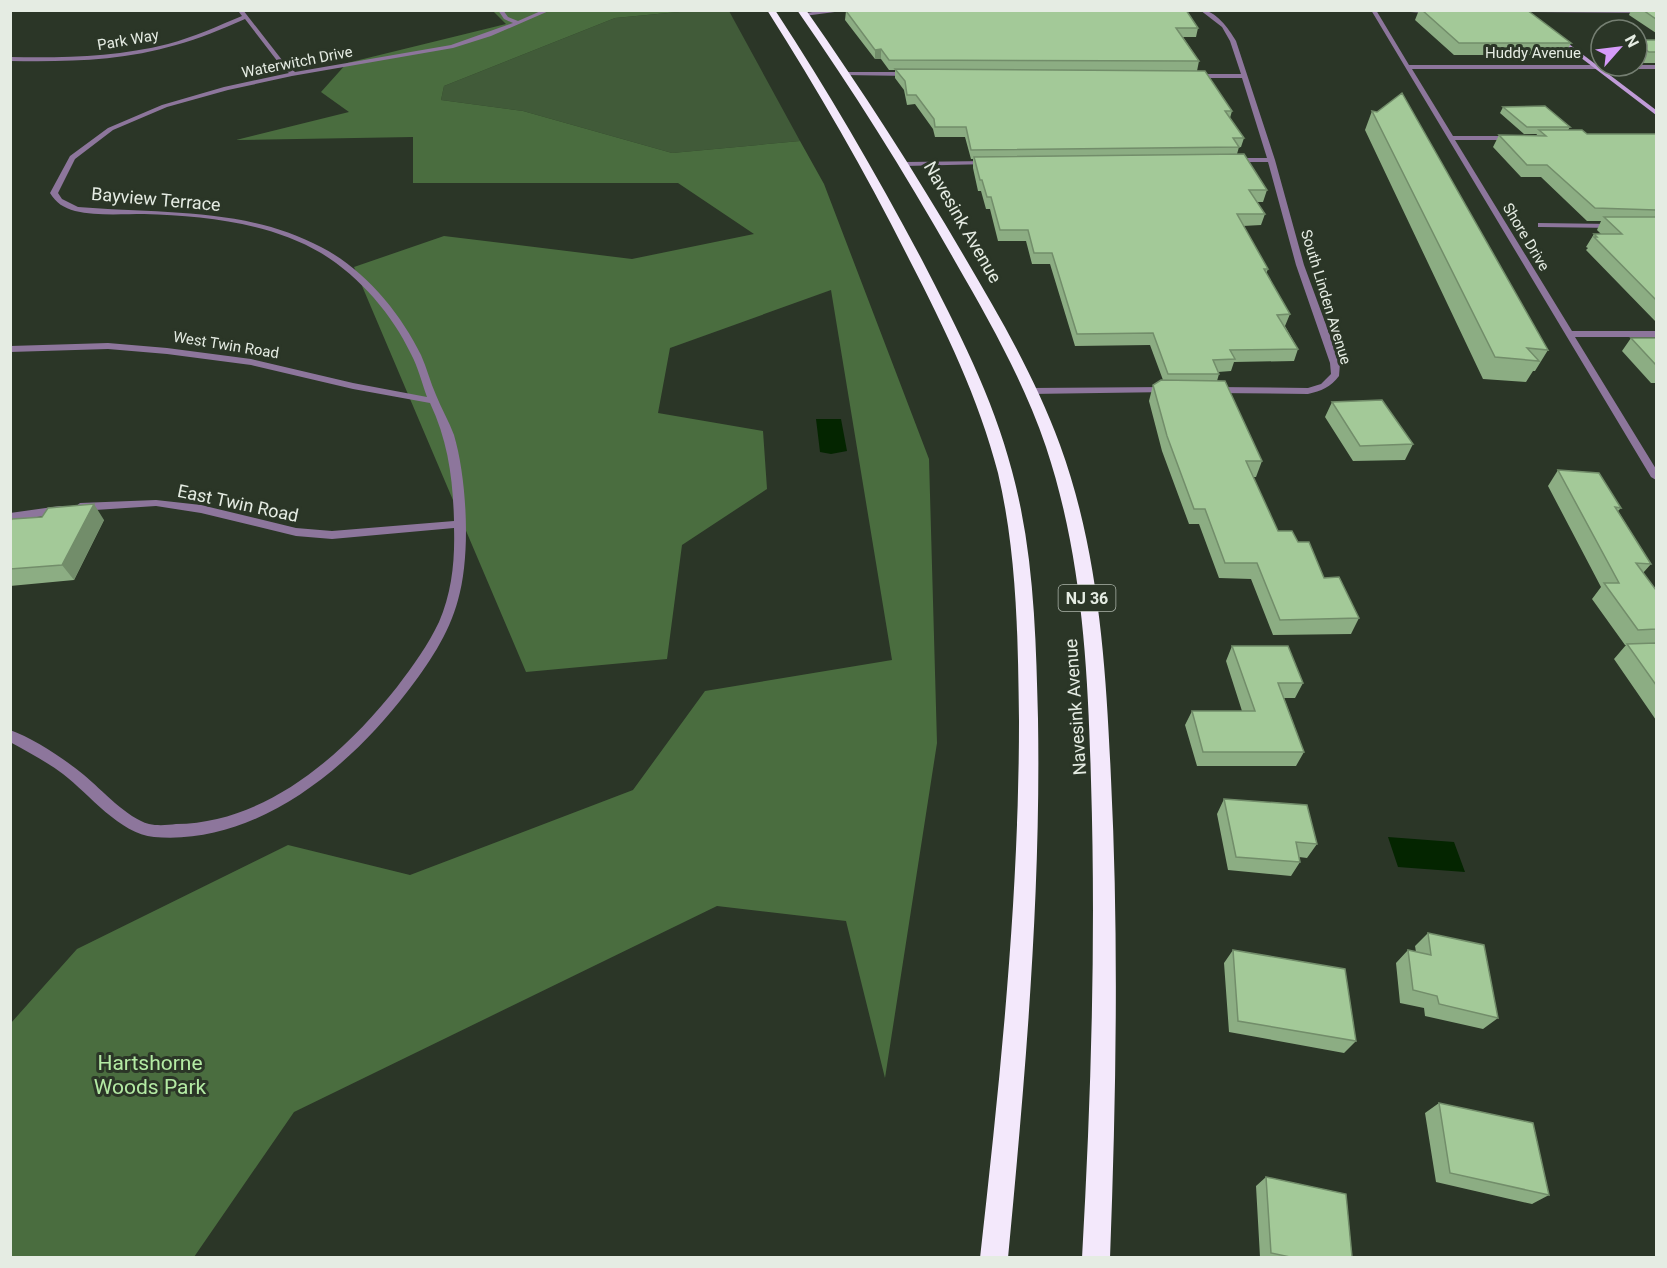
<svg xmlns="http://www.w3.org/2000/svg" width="1667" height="1268" font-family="Roboto,sans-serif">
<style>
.green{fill:#415b39}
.forest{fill:#4a6d3f}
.water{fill:#042500}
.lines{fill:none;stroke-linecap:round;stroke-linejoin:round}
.street{fill:#8d769c;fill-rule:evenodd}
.secondary{fill:#c09bd8;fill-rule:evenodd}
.highway{fill:#f3e8fb;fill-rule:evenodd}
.wall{fill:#8cad83}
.shaded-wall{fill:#728d6a}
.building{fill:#a3c998;stroke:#728d6a;stroke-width:1.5}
.labels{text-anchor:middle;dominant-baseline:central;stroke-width:6;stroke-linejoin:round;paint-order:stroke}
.far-street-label{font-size:15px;fill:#e5ece3;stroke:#2b3627}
.shield{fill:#2b3627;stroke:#adb5ab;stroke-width:1.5}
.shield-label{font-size:16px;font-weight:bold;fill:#e5ece3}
.street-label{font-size:18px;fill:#e5ece3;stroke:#2b3627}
.near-park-label{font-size:21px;fill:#b4eba4;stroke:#2b3627}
</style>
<rect width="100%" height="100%" fill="#2b3627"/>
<path class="green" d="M 689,11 L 729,11 L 800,141 L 672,153 L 523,111 L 441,100 L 444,86 L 615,18 Z"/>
<path class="forest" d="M 493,11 L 689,11 L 615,18 L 444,86 L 441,100 L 523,111 L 672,153 L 800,141 L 824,184 L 929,459 L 937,743 L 885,1078 L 846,921 L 717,906 L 294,1112 L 194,1257 L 11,1258 L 11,1023 L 77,949 L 288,845 L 410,875 L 633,790 L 705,691 L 892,660 L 831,290 L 670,348 L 658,413 L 763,431 L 767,489 L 682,545 L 667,659 L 526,672 L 354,267 L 444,236 L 632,259 L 754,234 L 678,183 L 413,183 L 413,137 L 236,140 L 349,112 L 321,92 L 347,63 L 506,24 Z"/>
<path class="water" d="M 841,419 L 847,451 L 831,454 L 820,452 L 816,419 Z
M 1388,837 L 1454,842 L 1465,872 L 1398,867 Z"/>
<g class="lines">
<path class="street" d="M 243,10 L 282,60 L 295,72 L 451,45 L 513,23 L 504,19 L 498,10 L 503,10 L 508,17 L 518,21 L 543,10 L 551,10 L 491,36 L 453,48 L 292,76 L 228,90 L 167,107 L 113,130 L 75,159 L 58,193 L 62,199 L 78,207 C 161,214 246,207 321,247 C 364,269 400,312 421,355 C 427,368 430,382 436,395 C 441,408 449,421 454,435 C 467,479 471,556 458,600 C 449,634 428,665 407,692 C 349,768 256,846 154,837 C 120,834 89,794 63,774 C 47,762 28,752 10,742 L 10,730 C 33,738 66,760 84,775 C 102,790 127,818 149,824 C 158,826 168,825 176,824 C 267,823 344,754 397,687 C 413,666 428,645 439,622 C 452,592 455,560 454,528 L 332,539 L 296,536 L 201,513 L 156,506 L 80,511 L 75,507 L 80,503 L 156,500 L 201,505 L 296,528 L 332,531 L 454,521 C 453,479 448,441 430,403 L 353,389 L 251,365 L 167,354 L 108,349 L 10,352 L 10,346 L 108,343 L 167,348 L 251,359 L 353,383 L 427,397 C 422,383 418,367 411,354 C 392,314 359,276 321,253 C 269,222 203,216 144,214 C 122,214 96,216 75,211 C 64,208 56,203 50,193 L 70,156 L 108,128 L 162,105 L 224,87 L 289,73 L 278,62 L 245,19 C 222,29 199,39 176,45 C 122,61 66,62 10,61 L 10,57 C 63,58 117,57 168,44 C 194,37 218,26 242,16 L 239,12 Z
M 824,10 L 850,10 L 804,16 L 801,14 Z
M 1200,10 C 1216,10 1228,28 1236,41 L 1275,160 L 1304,265 L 1340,363 L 1339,376 C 1331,387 1321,391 1308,394 L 1214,393 L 1209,390 L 1214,387 L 1308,388 L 1321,384 L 1331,374 L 1330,363 L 1296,265 L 1268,162 L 1233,162 L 1229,160 L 1233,158 L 1267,158 L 1242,78 L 1194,78 L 1191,76 L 1194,74 L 1241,74 L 1230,41 L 1222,27 Z
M 1371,10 L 1376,10 L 1409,65 L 1656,65 L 1656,69 L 1412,69 L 1453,136 L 1511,136 L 1514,138 L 1511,140 L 1455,140 L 1572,331 L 1656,331 L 1656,337 L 1575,337 L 1656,469 L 1656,480 L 1651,477 Z
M 1521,10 L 1656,10 L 1656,13 L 1523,12 Z
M 845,72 L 910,72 L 913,74 L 910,76 L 843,75 Z
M 988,161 L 990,162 L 990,164 L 905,166 L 901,164 L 905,162 Z
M 1538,223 L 1613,224 L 1617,226 L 1613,228 L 1541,227 L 1538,227 Z
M 1167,387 L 1170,388 L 1170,392 L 1030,394 L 1025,391 L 1030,388 Z
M 60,506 L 64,507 L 65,510 L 64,513 L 10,521 L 10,513 Z"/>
<path class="secondary" d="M 1364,10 L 1436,10 L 1437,11 L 1434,13 Z
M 1557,35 L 1656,110 L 1656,115 L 1555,38 Z"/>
<path class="highway" d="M 767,10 L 775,10 C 828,91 877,175 922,260 C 957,328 993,397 1012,471 C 1034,552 1036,636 1038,719 C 1041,899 1025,1078 1008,1258 L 980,1258 C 1000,1079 1019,901 1019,721 C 1018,638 1017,554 998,473 C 979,399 945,329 910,261 C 867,175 819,92 767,10 Z
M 797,10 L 806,10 C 862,90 915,172 964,256 C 1000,317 1036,379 1060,445 C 1099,552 1106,667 1111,779 C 1119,939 1116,1098 1110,1258 L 1082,1258 C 1091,1099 1096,940 1091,781 C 1088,668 1082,555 1046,447 C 1024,382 990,322 956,263 C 907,176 854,92 797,10 Z"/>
</g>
<path class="wall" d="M 1419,10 L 1527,10 L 1571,43 L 1565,55 L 1454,55 L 1415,20 Z
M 1631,10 L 1656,10 L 1656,33 L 1629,15 Z
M 846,11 L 1198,28 L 1196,37 L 1183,37 L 1199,61 L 1197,71 L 1232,111 L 1230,118 L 1244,138 L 1241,147 L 1239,147 L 1237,154 L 1267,190 L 1263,202 L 1257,202 L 1265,214 L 1261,225 L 1243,226 L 1268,269 L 1266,274 L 1290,314 L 1285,326 L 1298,349 L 1294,361 L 1234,362 L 1231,371 L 1218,372 L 1219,374 L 1217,381 L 1262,461 L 1256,477 L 1253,477 L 1278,531 L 1298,542 L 1324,578 L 1359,618 L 1351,634 L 1273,635 L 1251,579 L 1219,578 L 1199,524 L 1189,524 L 1162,451 L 1149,401 L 1153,385 L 1163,380 L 1150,345 L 1075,346 L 1050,264 L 1032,264 L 1026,241 L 998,241 L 990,209 L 986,209 L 981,191 L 978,191 L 973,168 L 973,159 L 971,159 L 965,137 L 935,137 L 933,129 L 915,104 L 907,105 L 904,90 L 895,78 L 895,70 L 889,70 L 881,59 L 875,59 L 845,20 Z
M 1637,40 L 1656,40 L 1656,63 L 1643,63 L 1637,58 Z
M 1503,107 L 1570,127 L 1568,130 L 1587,134 L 1656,134 L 1656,322 L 1586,250 L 1588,248 L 1586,247 L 1594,234 L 1601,234 L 1597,230 L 1601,221 L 1587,221 L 1541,177 L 1521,177 L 1493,147 L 1499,135 L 1536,136 L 1537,134 L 1524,134 L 1500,113 Z
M 1372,111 L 1548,350 L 1535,371 L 1533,371 L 1526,382 L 1483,379 L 1365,130 Z
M 1631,338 L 1656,338 L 1656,383 L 1651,383 L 1622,351 Z
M 1332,402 L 1413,444 L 1405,460 L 1353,461 L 1325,417 Z
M 1558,470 L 1621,508 L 1618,511 L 1651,564 L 1643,573 L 1656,590 L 1656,720 L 1614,659 L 1626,645 L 1625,645 L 1592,599 L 1601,587 L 1548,486 Z
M 104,520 L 74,580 L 10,586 L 10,522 Z
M 1232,646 L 1303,683 L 1295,698 L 1284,698 L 1304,752 L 1296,766 L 1197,766 L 1185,725 L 1192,711 L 1242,711 L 1226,661 Z
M 1224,799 L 1317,844 L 1307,858 L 1299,857 L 1300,862 L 1291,876 L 1228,870 L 1217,814 Z
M 1428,933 L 1498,1018 L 1483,1029 L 1425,1016 L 1424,1008 L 1400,1003 L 1396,963 L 1408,950 L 1416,952 L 1415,946 Z
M 1233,950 L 1356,1041 L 1344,1053 L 1229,1032 L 1224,963 Z
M 1439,1103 L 1549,1195 L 1532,1204 L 1436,1182 L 1425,1113 Z
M 1266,1177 L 1352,1257 L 1260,1257 L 1256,1186 Z"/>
<path class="shaded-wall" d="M 881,49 L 881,59 L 875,59 L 875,50 Z
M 94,504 L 104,520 L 74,580 L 62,565 Z"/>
<path class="building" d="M 1186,10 L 1198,28 L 1176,28 L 1199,61 L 889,60 L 881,49 L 875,50 L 846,11 Z
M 1422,10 L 1527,10 L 1571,43 L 1459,43 Z
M 1643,10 L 1656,10 L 1656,19 Z
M 1637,40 L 1656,40 L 1656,52 L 1649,52 L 1637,43 Z
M 895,69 L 1205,71 L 1232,111 L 1225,111 L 1244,138 L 1233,138 L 1239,147 L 971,150 L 966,127 L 935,127 L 934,119 L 916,95 L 907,95 L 905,81 Z
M 1402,93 L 1548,350 L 1527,348 L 1539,361 L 1495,357 L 1372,111 L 1377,112 Z
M 1545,106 L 1570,127 L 1527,127 L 1503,107 Z
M 1539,130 L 1582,130 L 1587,134 L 1656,134 L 1656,210 L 1595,208 L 1547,165 L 1527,165 L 1499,135 L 1546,136 Z
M 1244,154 L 1267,190 L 1249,190 L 1265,214 L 1237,214 L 1268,269 L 1264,269 L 1290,314 L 1277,315 L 1298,349 L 1230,350 L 1235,359 L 1213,360 L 1219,374 L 1168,374 L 1153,333 L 1077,334 L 1052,253 L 1034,253 L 1028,230 L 1000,230 L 991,197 L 987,197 L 982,180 L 980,180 L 974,157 Z
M 1604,217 L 1656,217 L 1656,300 L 1594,237 L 1597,237 L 1594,234 L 1622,234 Z
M 1631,338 L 1656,338 L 1656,365 Z
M 1161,380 L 1225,381 L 1262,461 L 1246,461 L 1278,531 L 1292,531 L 1298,542 L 1309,542 L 1324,578 L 1339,577 L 1359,618 L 1280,620 L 1257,563 L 1225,563 L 1205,509 L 1194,509 L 1167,436 L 1153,385 Z
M 1382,400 L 1413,444 L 1360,446 L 1332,402 Z
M 1558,470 L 1599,473 L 1621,508 L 1615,507 L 1651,564 L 1636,563 L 1656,590 L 1656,629 L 1638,630 L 1604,583 L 1619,583 Z
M 94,504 L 62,565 L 10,569 L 10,522 L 12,519 L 42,517 L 48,508 Z
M 1656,643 L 1656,685 L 1627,644 Z
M 1232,646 L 1288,646 L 1303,683 L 1278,683 L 1304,752 L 1203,752 L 1192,711 L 1255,711 Z
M 1224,799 L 1307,805 L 1317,844 L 1296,842 L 1300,862 L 1236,857 Z
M 1428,933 L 1484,945 L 1498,1018 L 1439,1004 L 1437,996 L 1413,990 L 1408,950 L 1431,955 Z
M 1233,950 L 1345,969 L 1356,1041 L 1238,1021 Z
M 1439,1103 L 1533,1123 L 1549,1195 L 1450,1173 Z
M 1266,1177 L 1346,1194 L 1352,1257 L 1290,1257 L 1271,1253 Z"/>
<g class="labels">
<g class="far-street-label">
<text transform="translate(128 40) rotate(-10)">Park Way</text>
<text x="1533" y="53">Huddy Avenue</text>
<text transform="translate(297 62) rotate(-11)">Waterwitch Drive</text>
<text transform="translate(1526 237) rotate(59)">Shore Drive</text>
<text transform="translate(1326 297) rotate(73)">South Linden Avenue</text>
<text transform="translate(226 345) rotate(9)">West Twin Road</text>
</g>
<rect class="shield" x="1058.5" y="585" width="57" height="26" rx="4.5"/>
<g class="shield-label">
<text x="1087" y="598">NJ 36</text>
</g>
<g class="street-label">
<text transform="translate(156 199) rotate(5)">Bayview Terrace</text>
<text transform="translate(963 222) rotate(60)">Navesink Avenue</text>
<text transform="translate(238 503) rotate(12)">East Twin Road</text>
<text transform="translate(1075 707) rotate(-94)">Navesink Avenue</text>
</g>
<g class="near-park-label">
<text x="150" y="1063">Hartshorne<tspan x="150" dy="24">Woods Park</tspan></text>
</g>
</g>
<rect width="1667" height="1268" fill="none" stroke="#e5ece3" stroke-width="24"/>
<g transform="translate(1619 48) rotate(62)"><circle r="28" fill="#2b3627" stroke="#757f72" stroke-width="1.5"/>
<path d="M0-4.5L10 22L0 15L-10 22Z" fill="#d69bfa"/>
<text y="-9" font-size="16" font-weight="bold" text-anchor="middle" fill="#e5ece3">N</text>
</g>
</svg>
